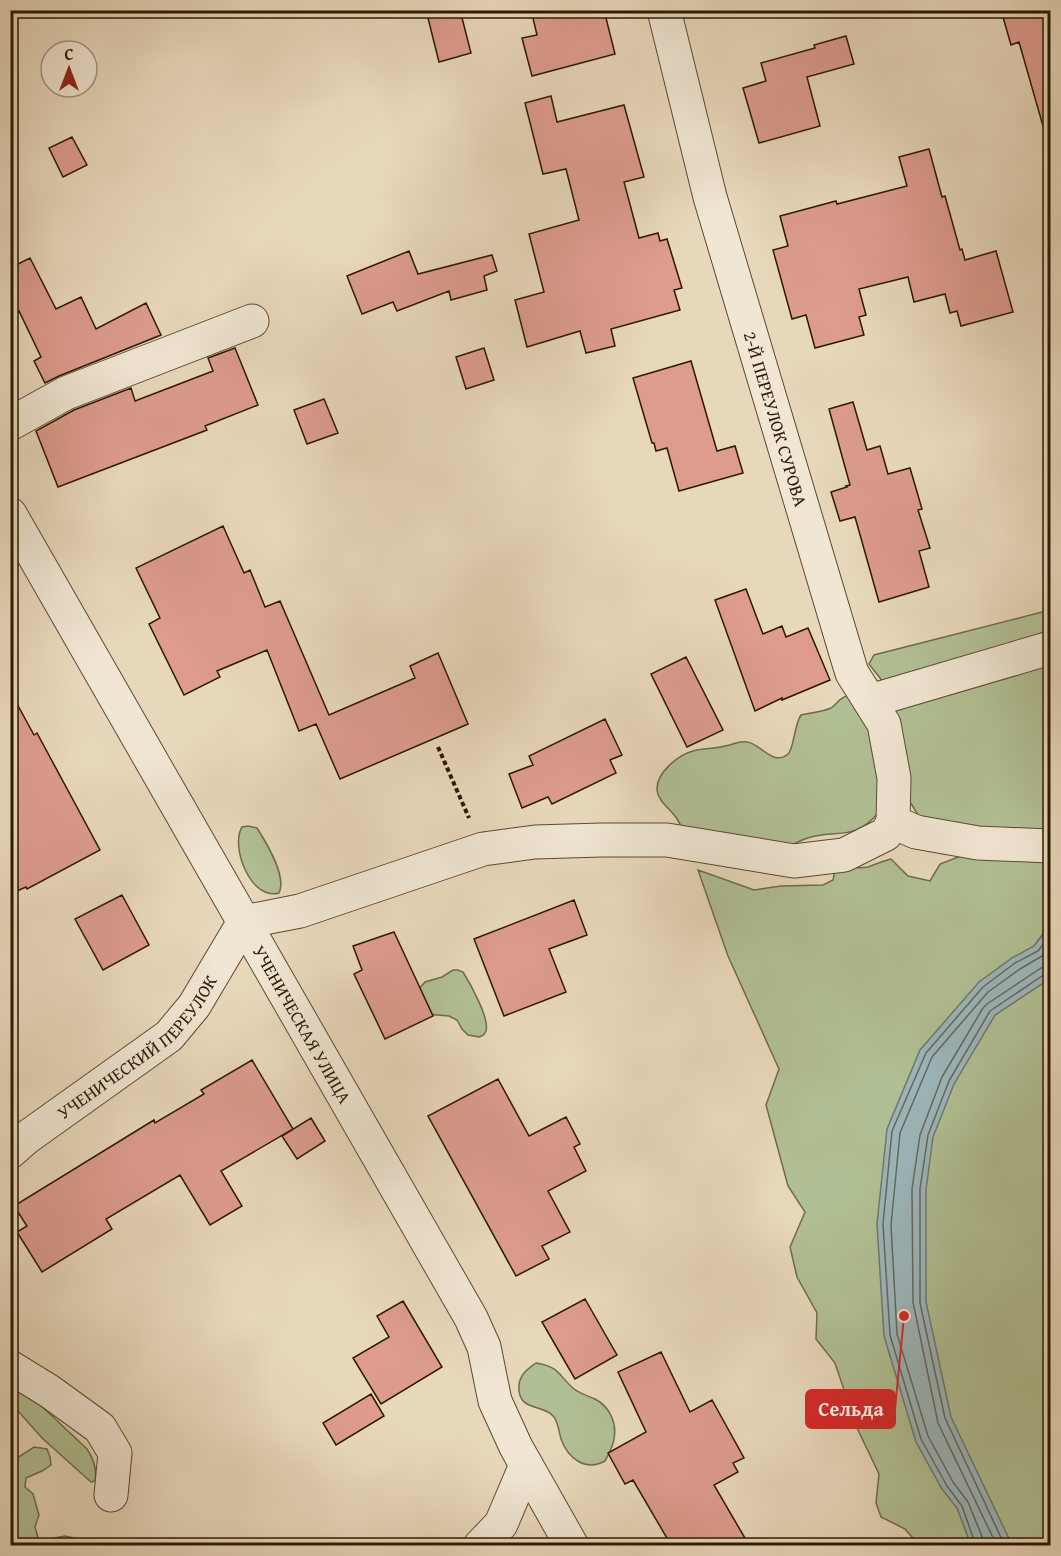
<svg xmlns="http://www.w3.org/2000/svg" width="1061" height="1556" font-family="'Gentium Book Plus',serif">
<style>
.green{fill:#b1c094;stroke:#6e6c4a;stroke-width:1.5}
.water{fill:#9cb7bc;stroke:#6f7871;stroke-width:1.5}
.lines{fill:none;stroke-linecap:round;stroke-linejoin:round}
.shore{stroke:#64685e;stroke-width:1.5}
.building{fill:#dd9c8e;stroke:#2c1901;stroke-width:1.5}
.minor-casing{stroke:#5b4930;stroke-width:35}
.path{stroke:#2c1901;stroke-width:4;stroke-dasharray:4.5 3;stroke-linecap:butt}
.minor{stroke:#f0e6d3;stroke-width:33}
.labels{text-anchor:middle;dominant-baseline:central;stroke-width:5;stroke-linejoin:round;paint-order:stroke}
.street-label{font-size:18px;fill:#2c1901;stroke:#f0e6d3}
.leader{fill:none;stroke:#d62828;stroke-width:2}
.callout-dot{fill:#d62828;stroke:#f0e6d3;stroke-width:2}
.callout{fill:#d62828;stroke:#d62828;stroke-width:2}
.callout-label{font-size:20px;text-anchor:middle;font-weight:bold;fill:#fff}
</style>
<rect width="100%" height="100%" fill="#e8d8bb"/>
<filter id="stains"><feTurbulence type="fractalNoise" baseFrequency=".00333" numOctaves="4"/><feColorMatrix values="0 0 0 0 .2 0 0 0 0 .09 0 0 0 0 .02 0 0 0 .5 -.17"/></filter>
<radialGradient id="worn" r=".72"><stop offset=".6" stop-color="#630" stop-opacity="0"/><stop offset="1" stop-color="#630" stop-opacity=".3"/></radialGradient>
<path class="green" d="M 1050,610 L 1050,833 L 923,823 L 910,802 L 894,705 L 880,678 L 869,664 L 874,655 Z
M 847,696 L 881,727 L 879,812 C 855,840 842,830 811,837 C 799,840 788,847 778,854 L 682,828 C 680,824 678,820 675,816 C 669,808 658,801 657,790 C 656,773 678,755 693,751 C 703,748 714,749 725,746 C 733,745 739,740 747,742 C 760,743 773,767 788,754 C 794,749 794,725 801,715 C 810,713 822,712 831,708 C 837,704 839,698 847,696 Z
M 248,826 L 257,828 C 266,842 287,877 279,893 C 251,901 230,847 242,827 Z
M 966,854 L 1050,862 L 1050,927 L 1045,931 L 1034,946 L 1044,982 L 1050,977 L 1050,1545 L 1012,1545 L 1006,1533 L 983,1545 L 919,1545 L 905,1529 L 881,1517 L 876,1503 L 879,1474 L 857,1428 L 835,1363 L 816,1339 L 817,1313 L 797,1277 L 790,1247 L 805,1212 L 788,1186 L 766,1105 L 779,1069 L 728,956 L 698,870 L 754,890 L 781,886 L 823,885 L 833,880 L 835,870 L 839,866 C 848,867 858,869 868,867 C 876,864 883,861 891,859 L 908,876 L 930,881 L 940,864 Z
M 453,970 L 458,970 L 463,972 C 470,983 490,1019 486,1031 C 484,1036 483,1035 479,1037 L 468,1035 L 462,1029 L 457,1020 L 449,1016 L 425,1014 L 418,990 L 425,982 L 442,977 Z
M 536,1363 C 560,1367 558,1375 574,1389 C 581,1394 588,1396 595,1399 C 610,1407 617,1423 614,1439 C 613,1447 608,1455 605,1461 C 585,1472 568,1458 561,1439 C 559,1432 558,1422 554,1417 C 544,1403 517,1413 519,1385 C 520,1374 528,1369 536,1363 Z
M 10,1379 L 35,1400 L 87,1449 C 93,1458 97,1470 95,1481 L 91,1482 L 42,1438 L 11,1403 Z
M 34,1447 L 47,1449 L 50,1457 L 51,1465 L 42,1471 L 26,1478 L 25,1487 L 33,1494 L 39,1515 L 35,1527 L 39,1541 L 65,1536 L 83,1540 L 83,1545 L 11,1545 L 11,1462 Z"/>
<path class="water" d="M 1050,927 L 1050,977 L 1045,982 L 995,1015 L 954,1084 L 933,1137 L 926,1190 L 926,1302 L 951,1417 L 1012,1545 L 971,1545 L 957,1508 L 942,1489 L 916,1442 L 884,1336 L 877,1224 L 887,1129 L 920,1050 L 979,982 L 1012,958 L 1034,946 L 1046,931 Z"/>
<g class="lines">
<path class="shore" d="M 976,1546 L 962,1506 L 947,1486 L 921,1439 L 890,1335 L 883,1224 L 892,1131 L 926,1053 L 983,987 L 1015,963 L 1038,951 L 1050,935
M 984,1546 L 983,1539 L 968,1502 L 953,1482 L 928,1436 L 897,1334 L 891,1225 L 900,1133 L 932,1057 L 988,992 L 1020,969 L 1042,956 L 1050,946
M 997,1546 L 938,1423 L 913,1302 L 912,1189 L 920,1135 L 942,1077 L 983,1008 L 987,1004 L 1041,968 L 1050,965
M 1005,1546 L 945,1418 L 920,1303 L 920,1189 L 928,1135 L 949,1081 L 990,1011 L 1045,974 L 1050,973"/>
</g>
<path class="building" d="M 426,10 L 460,10 L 471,53 L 439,62 Z
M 531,10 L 604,10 L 615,54 L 532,76 L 522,38 L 537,35 Z
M 1001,10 L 1050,10 L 1050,125 L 1043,126 L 1019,42 L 1011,45 Z
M 846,36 L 854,64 L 807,77 L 820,126 L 759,143 L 743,88 L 766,81 L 761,63 L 815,48 L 814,45 Z
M 551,96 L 557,122 L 624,105 L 644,177 L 624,182 L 639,238 L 658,233 L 660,241 L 667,239 L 682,288 L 674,290 L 680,310 L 611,329 L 615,346 L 586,353 L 580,331 L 527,347 L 515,300 L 544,292 L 529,234 L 579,220 L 566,169 L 543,174 L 525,103 Z
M 72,137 L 87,165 L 63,177 L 49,148 Z
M 929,149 L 942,197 L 945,196 L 960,250 L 962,249 L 965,260 L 996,251 L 1013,312 L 961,326 L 957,311 L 950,313 L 945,294 L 914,302 L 908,277 L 859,289 L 866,315 L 859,317 L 864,335 L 815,348 L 806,315 L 792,319 L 773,250 L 788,246 L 780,216 L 836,201 L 837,204 L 907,186 L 899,157 Z
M 409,251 L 418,274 L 492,255 L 497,271 L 484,276 L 487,290 L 451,300 L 449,291 L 397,311 L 393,302 L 362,314 L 347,276 Z
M 30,258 L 56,309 L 81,297 L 96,329 L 146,303 L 161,335 L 59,376 L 45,383 L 34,361 L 41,357 L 19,311 L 10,315 L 10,268 Z
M 235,348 L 258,405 L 205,426 L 207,430 L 58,487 L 36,431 L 74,410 L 131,388 L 135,401 L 213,371 L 208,358 Z
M 484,348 L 494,380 L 466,389 L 456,357 Z
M 691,361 L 717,451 L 735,446 L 743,473 L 679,491 L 667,448 L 656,451 L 654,443 L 652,443 L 633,378 Z
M 324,399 L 338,433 L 307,444 L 294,410 Z
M 853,402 L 867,450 L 880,446 L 888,474 L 910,468 L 922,509 L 918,510 L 930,548 L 919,551 L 929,587 L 879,602 L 855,517 L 840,521 L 831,492 L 847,487 L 846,486 L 850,485 L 829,409 Z
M 223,526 L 244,573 L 250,570 L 265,607 L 280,601 L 329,715 L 415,678 L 410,666 L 438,653 L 468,724 L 340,779 L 316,724 L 299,731 L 267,650 L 217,671 L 220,677 L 184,695 L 149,624 L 160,618 L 136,568 Z
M 746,589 L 763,634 L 782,626 L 786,637 L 808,628 L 830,680 L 782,700 L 782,698 L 755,711 L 715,600 Z
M 686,657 L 723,730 L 687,747 L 651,674 Z
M 10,691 L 34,735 L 37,733 L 100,850 L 27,889 L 26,887 L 10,894 Z
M 605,719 L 622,755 L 610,760 L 616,773 L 552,804 L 548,797 L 522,808 L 509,774 L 533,765 L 529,756 Z
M 122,895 L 149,945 L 103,970 L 75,919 Z
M 574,900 L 587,935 L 549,949 L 566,992 L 504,1016 L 474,939 Z
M 394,932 L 433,1016 L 385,1039 L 354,974 L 362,970 L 353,946 Z
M 252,1060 L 293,1129 L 221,1171 L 242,1206 L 210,1225 L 180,1175 L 106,1219 L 112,1229 L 42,1272 L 17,1232 L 27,1226 L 14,1206 L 154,1120 L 155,1123 L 204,1094 L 201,1090 Z
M 498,1079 L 529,1136 L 566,1117 L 580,1144 L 574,1147 L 586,1171 L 548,1191 L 570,1232 L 542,1246 L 549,1259 L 516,1276 L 428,1116 Z
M 311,1118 L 325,1141 L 297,1159 L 282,1136 Z
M 585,1299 L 617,1355 L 575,1379 L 542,1322 Z
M 403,1301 L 442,1367 L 381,1404 L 353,1358 L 389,1337 L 377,1316 Z
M 661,1352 L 690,1412 L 712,1400 L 744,1458 L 733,1463 L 738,1472 L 714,1485 L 749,1545 L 671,1545 L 633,1480 L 625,1484 L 608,1453 L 646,1432 L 618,1372 Z
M 371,1394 L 384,1416 L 336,1445 L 323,1423 Z"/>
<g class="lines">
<defs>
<g id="minor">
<path id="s1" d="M 664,10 L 710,197 L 848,660 L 852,673 L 884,724 L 894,778 L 893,822"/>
<path d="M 10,424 L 66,393 L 252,321"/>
<path id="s2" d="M 10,514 L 471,1318 L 484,1347 L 495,1401 L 516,1447 L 572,1546"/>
<path d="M 870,701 L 1050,648"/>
<path d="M 893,822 L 916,832 L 978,843 L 1050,846"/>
<path id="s3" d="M 10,1152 L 26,1138 L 169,1036 L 194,1006 L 244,922 L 300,911 L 483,849 L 535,842 L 602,840 L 667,840 L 794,861 L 844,855 L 886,834 L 893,822"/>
<path d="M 10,1367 L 49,1391 L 100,1428 L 115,1453 L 111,1495"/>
<path d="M 480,1546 L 501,1524 L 526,1465"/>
</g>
</defs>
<use href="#minor" class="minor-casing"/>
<path class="path" d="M 438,747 L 469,818"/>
<use href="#minor" class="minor"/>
</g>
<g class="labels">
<g class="street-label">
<text stroke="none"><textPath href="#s1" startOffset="424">2-Й ПЕРЕУЛОК СУРОВА</textPath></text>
<text stroke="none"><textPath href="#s2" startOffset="588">УЧЕНИЧЕСКАЯ УЛИЦА</textPath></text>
<text stroke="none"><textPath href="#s3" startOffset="166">УЧЕНИЧЕСКИЙ ПЕРЕУЛОК</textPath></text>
</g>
</g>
<path class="leader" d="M904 1316L895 1409"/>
<circle class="callout-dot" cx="904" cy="1316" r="6"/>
<rect class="callout" x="806" y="1390" width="89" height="38" rx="6"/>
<g class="callout-label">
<text x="851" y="1416">Сельда</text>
</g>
<rect width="1061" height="1556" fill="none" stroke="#e8d8bb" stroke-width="36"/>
<rect x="12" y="12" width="1037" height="1532" fill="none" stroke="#2c1901" stroke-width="3"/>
<rect x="18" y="18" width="1025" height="1520" fill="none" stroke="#2c1901" stroke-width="1.5"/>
<g transform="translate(69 69)"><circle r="28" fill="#f0e6d3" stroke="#a2947f" stroke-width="1.5"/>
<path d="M0-4.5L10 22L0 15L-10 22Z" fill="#8f2418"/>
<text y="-9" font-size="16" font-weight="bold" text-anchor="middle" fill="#2c1901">С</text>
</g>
<rect width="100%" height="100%" filter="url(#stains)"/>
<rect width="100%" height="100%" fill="url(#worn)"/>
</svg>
